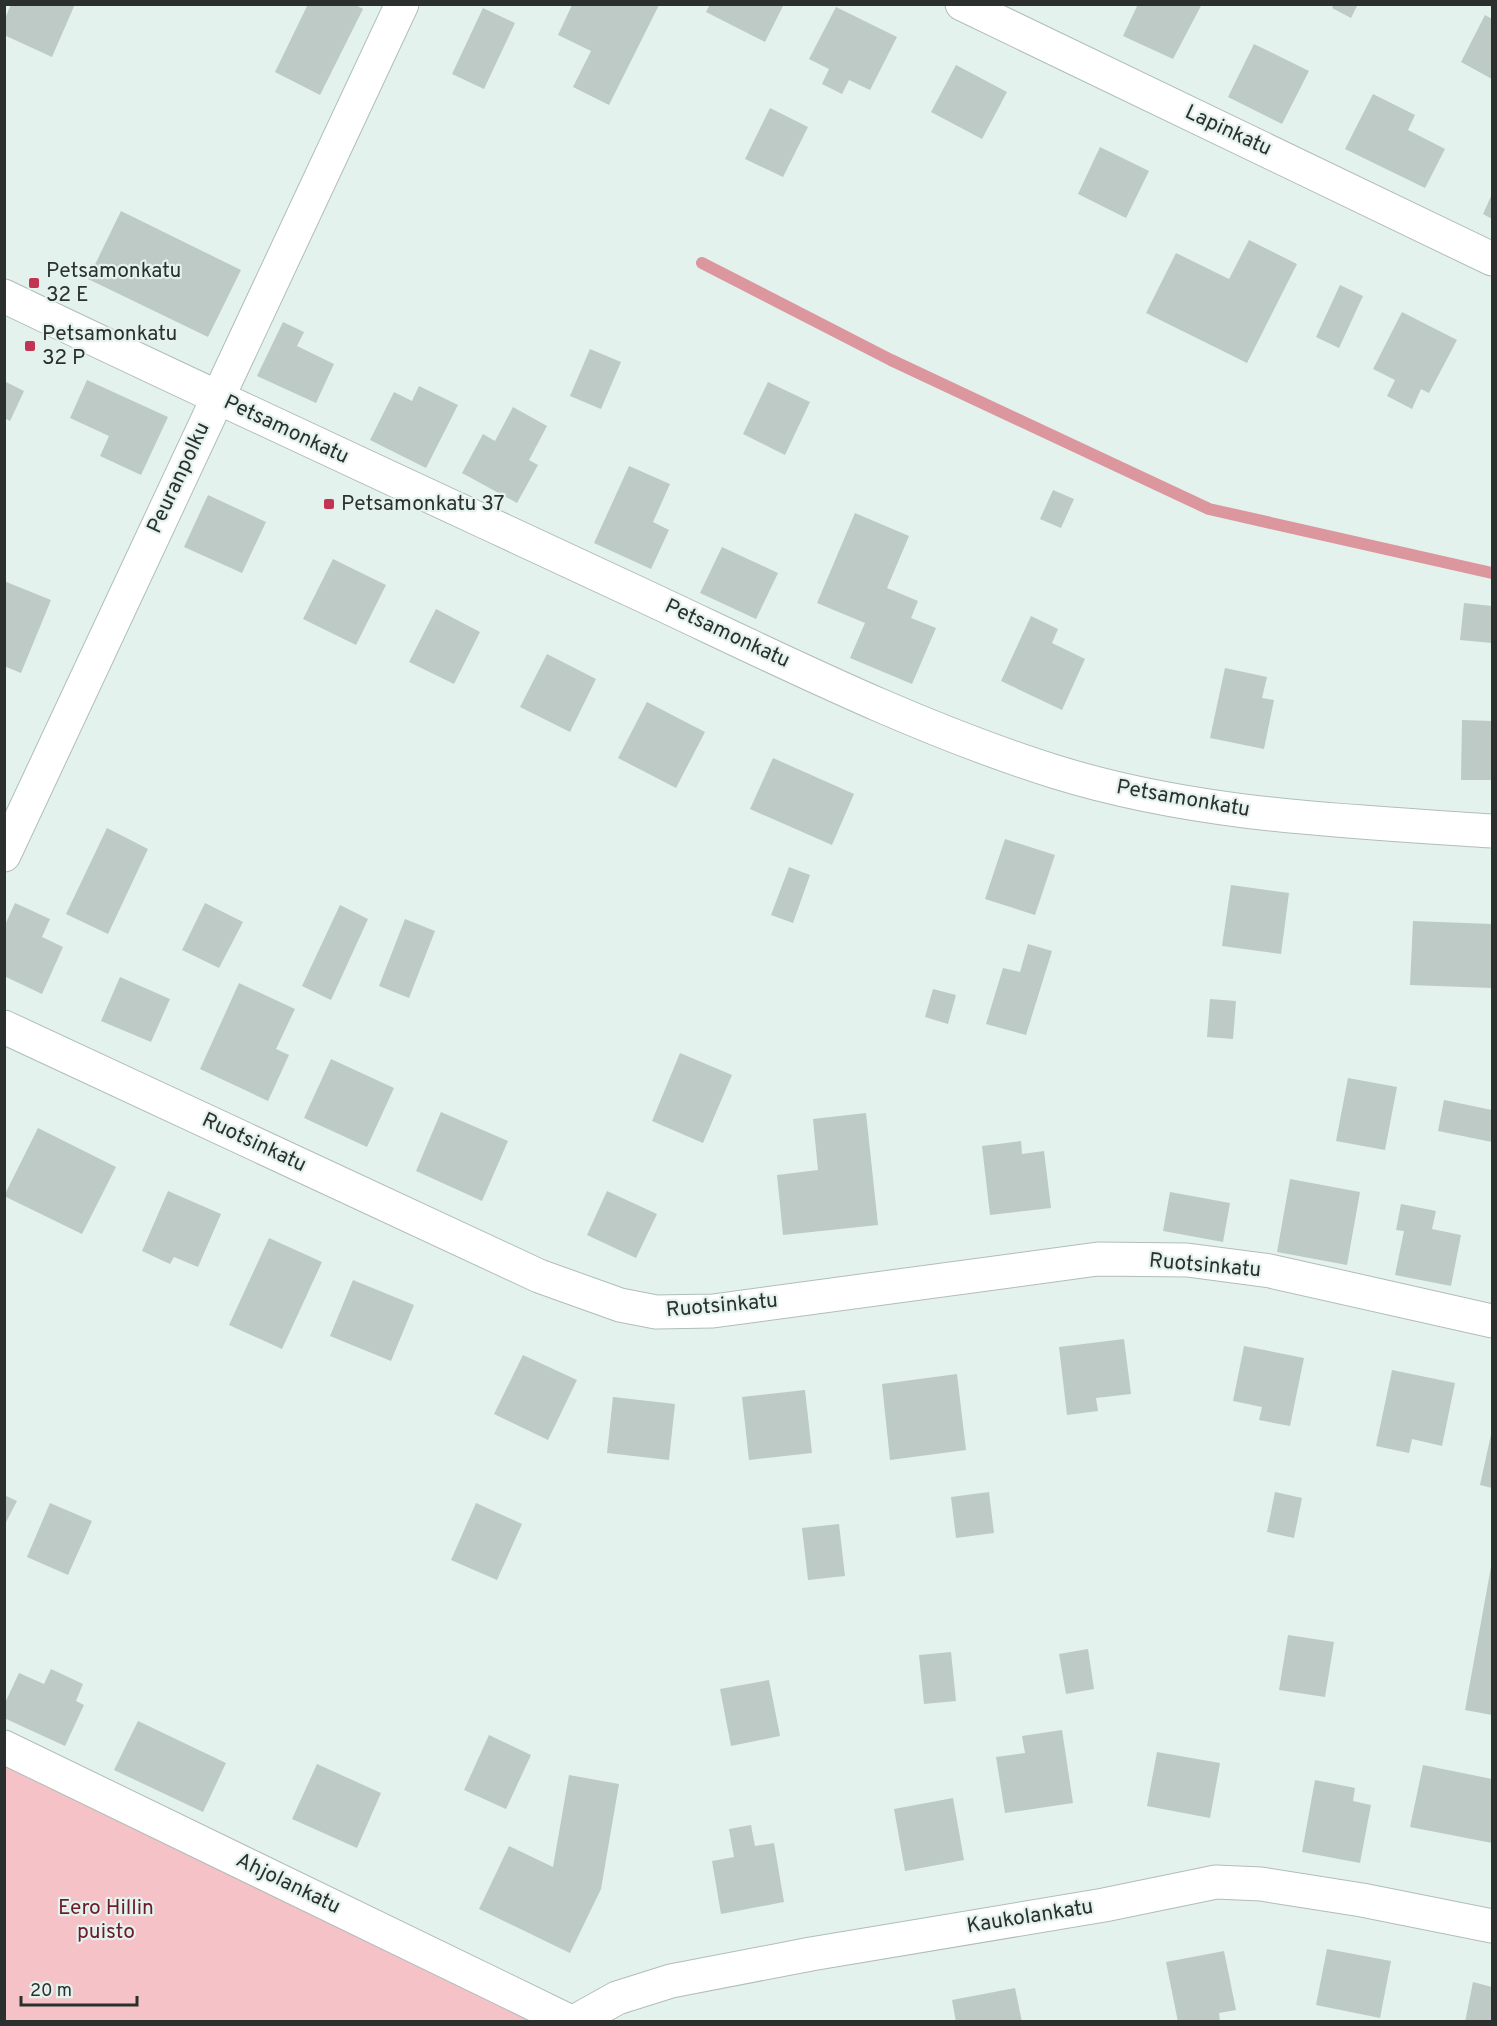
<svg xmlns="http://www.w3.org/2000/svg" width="1497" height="2026" font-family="Overpass,sans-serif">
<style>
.green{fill:#f4c2c7}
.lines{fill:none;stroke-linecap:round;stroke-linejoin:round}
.stream{stroke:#db969e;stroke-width:12}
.building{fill:#bdcac5}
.street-casing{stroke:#b0bdb9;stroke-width:35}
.street{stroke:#fff;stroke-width:33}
.poi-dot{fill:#c33354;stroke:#e4f2ed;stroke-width:2}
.labels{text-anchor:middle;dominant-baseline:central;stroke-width:4.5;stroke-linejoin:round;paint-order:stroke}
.street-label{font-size:21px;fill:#2b302e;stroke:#e4f2ed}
.poi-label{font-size:21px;fill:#2b302e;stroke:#e4f2ed;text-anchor:start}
.park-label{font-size:21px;fill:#6b1b2c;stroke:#e4f2ed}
</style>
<rect width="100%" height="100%" fill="#e4f2ed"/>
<path class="green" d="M 5,1763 L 512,1999 L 529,2021 L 5,2022 Z"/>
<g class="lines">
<path class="stream" d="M 702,263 L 891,360 L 1209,509 L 1492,573"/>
</g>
<path class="building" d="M 11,4 L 75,4 L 52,57 L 4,35 L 4,21 Z
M 308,4 L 354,4 L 363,9 L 320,95 L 275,72 Z
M 710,4 L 781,4 L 783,6 L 765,42 L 706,12 Z
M 1138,4 L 1202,4 L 1173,59 L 1123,36 Z
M 1334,4 L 1358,4 L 1351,18 L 1332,8 Z
M 572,5 L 659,5 L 609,105 L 573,87 L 591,51 L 558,35 Z
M 836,7 L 897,37 L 870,90 L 849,80 L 842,94 L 822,84 L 829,69 L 809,59 Z
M 483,8 L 515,23 L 484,89 L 452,74 Z
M 1485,15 L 1492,19 L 1492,79 L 1461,62 Z
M 1254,44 L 1309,71 L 1282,124 L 1228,97 Z
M 956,65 L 1007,92 L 982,139 L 931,112 Z
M 1373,94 L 1415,115 L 1408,130 L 1445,149 L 1425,188 L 1345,149 Z
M 770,108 L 808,127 L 783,177 L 745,159 Z
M 1100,147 L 1149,171 L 1126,218 L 1078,194 Z
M 1492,194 L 1492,219 L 1483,214 Z
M 121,211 L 241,270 L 208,337 L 88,279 Z
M 1249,240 L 1297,264 L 1247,363 L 1146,313 L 1176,253 L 1229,279 Z
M 1340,285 L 1363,296 L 1339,348 L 1316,337 Z
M 1402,312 L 1457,340 L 1429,393 L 1421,389 L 1412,409 L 1387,396 L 1395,380 L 1373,369 Z
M 283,322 L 304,332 L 297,346 L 334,364 L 316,403 L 257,376 Z
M 590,349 L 621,362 L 601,409 L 570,396 Z
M 87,380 L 168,417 L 141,475 L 100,456 L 109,436 L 70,418 Z
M 4,381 L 24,391 L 10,421 L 4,418 Z
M 768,382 L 810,402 L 785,455 L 743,434 Z
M 419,386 L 458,405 L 426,468 L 370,440 L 394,392 L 412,401 Z
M 513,407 L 547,426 L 529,460 L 538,465 L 517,503 L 462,473 L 483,434 L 495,441 Z
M 629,466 L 670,484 L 653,522 L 669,530 L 651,569 L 594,543 Z
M 1053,490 L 1074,499 L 1061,528 L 1040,519 Z
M 208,495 L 266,522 L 242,573 L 184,547 Z
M 855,513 L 909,536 L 887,588 L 918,601 L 911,618 L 936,628 L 912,684 L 850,658 L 865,623 L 817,603 Z
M 722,547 L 778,573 L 756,619 L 700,593 Z
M 333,559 L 386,585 L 356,645 L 303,619 Z
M 4,581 L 51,600 L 21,673 L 4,666 Z
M 1464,603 L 1492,606 L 1492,643 L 1460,640 Z
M 436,609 L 480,632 L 454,684 L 409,662 Z
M 1031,616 L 1058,629 L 1052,643 L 1085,659 L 1062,710 L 1001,681 Z
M 547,654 L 596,679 L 570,732 L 520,707 Z
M 1225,668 L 1267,677 L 1262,698 L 1274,700 L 1264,749 L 1210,738 Z
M 647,702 L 705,732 L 676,788 L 618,758 Z
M 1462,720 L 1492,721 L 1492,780 L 1461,780 Z
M 773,758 L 854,794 L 832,845 L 750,809 Z
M 107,828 L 148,849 L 108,934 L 66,914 Z
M 1005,839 L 1055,855 L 1035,915 L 985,899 Z
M 789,867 L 810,875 L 793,923 L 771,915 Z
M 1231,885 L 1289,893 L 1281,954 L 1222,946 Z
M 15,903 L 50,919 L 42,937 L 63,947 L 42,994 L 4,976 L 4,927 Z
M 205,903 L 243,922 L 219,968 L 182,950 Z
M 340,905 L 368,919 L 331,1000 L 302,986 Z
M 405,919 L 435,931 L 409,998 L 379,986 Z
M 1413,921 L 1492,924 L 1492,988 L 1410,985 Z
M 1028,944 L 1052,951 L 1026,1035 L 986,1024 L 1003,968 L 1020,972 Z
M 120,977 L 170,999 L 151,1042 L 101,1021 Z
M 239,983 L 295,1009 L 276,1049 L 289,1055 L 268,1101 L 200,1069 Z
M 933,989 L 956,995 L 948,1024 L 925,1017 Z
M 1210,999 L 1236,1001 L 1233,1039 L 1207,1037 Z
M 680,1053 L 732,1075 L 703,1143 L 652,1121 Z
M 331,1059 L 394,1088 L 367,1147 L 304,1118 Z
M 1348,1078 L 1397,1087 L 1385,1150 L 1336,1141 Z
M 1444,1100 L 1492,1110 L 1492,1142 L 1438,1131 Z
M 441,1112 L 508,1141 L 482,1201 L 416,1171 Z
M 866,1113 L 878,1225 L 783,1235 L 777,1175 L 818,1170 L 813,1119 Z
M 38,1128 L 116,1167 L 82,1234 L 4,1196 Z
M 1021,1141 L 1022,1154 L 1044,1151 L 1051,1208 L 990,1215 L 982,1146 Z
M 1290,1179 L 1360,1192 L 1347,1265 L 1277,1252 Z
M 168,1191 L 221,1214 L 198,1267 L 174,1257 L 170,1264 L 142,1251 Z
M 607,1191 L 657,1214 L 636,1258 L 587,1235 Z
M 1170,1192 L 1230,1203 L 1223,1242 L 1163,1231 Z
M 1401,1204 L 1436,1211 L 1432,1229 L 1461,1235 L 1451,1286 L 1395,1275 L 1404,1231 L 1396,1230 Z
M 269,1238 L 322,1262 L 282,1349 L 229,1325 Z
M 353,1280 L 414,1305 L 391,1361 L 330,1336 Z
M 1124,1339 L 1131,1394 L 1096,1398 L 1098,1411 L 1067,1415 L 1059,1347 Z
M 1244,1346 L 1304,1358 L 1290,1426 L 1259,1420 L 1262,1407 L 1233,1401 Z
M 523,1355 L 577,1380 L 548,1440 L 494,1414 Z
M 1392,1370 L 1455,1383 L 1442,1446 L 1412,1439 L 1409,1453 L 1376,1446 Z
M 957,1374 L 966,1450 L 890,1460 L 882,1384 Z
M 805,1390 L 812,1453 L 749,1460 L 742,1397 Z
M 613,1397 L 675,1404 L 669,1460 L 607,1453 Z
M 1492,1430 L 1492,1488 L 1480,1485 Z
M 989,1492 L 994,1533 L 956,1538 L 951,1497 Z
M 1275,1492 L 1302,1498 L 1294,1538 L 1267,1532 Z
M 4,1495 L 17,1501 L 4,1526 Z
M 50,1503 L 92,1521 L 68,1575 L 27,1557 Z
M 476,1503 L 522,1524 L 497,1580 L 451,1560 Z
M 839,1524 L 845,1576 L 808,1580 L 802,1528 Z
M 1491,1567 L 1492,1567 L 1492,1715 L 1465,1710 Z
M 1288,1635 L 1334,1642 L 1325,1697 L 1279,1690 Z
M 1088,1649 L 1094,1689 L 1066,1694 L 1059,1654 Z
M 951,1652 L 956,1701 L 924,1704 L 919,1655 Z
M 51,1669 L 83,1684 L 76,1701 L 84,1705 L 65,1746 L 4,1718 L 4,1705 L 19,1673 L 44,1684 Z
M 769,1680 L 780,1736 L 731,1746 L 720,1689 Z
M 138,1721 L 226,1763 L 203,1812 L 114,1770 Z
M 1062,1730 L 1073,1803 L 1005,1813 L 996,1757 L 1025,1753 L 1022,1736 Z
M 489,1735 L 531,1755 L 506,1809 L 464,1790 Z
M 1157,1752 L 1220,1763 L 1210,1818 L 1147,1806 Z
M 317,1764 L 381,1793 L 357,1848 L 292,1819 Z
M 1423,1765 L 1492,1779 L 1492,1843 L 1410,1827 Z
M 569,1775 L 619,1784 L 601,1889 L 570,1953 L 479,1909 L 509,1846 L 553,1867 Z
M 1315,1780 L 1355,1788 L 1353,1801 L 1371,1805 L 1360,1863 L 1302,1852 Z
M 953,1798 L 964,1860 L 905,1871 L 894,1809 Z
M 751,1825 L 755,1846 L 774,1843 L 784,1902 L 721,1914 L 712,1861 L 734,1857 L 729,1829 Z
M 1327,1949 L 1391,1961 L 1380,2018 L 1316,2005 Z
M 1224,1951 L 1236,2010 L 1219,2013 L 1220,2022 L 1178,2022 L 1166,1962 Z
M 1473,1982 L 1492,1987 L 1492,2022 L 1465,2022 Z
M 1015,1988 L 1022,2022 L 956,2022 L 952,2000 Z"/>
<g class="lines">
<defs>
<path id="street" d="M 962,4 L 1492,259
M 4,296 C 212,396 421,492 629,589 C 769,654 909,726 1056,772 C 1198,816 1346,821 1492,831
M 4,855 L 402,4
M 4,1027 L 539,1276 L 620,1305 L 656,1312 L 713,1311 L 1098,1259 L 1187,1260 L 1270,1271 L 1492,1321
M 4,1747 L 571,2022
M 574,2022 L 617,1998 L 671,1981 L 811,1954 L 1104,1905 L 1216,1882 L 1261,1884 L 1362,1900 L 1492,1926"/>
</defs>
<use href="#street" class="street-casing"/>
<use href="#street" class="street"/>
</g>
<g class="poi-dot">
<rect x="28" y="277" width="12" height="12" rx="3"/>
<rect x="24" y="340" width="12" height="12" rx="3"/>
<rect x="323" y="498" width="12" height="12" rx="3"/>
</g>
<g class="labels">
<g class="street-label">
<text transform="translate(1228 131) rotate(25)">Lapinkatu</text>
<text transform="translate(286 430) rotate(25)">Petsamonkatu</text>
<text transform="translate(179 478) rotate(-65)">Peuranpolku</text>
<text transform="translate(727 634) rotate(25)">Petsamonkatu</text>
<text transform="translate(1183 799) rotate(10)">Petsamonkatu</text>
<text transform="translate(254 1143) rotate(25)">Ruotsinkatu</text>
<text transform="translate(1205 1266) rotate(5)">Ruotsinkatu</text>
<text transform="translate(722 1306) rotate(-5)">Ruotsinkatu</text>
<text transform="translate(288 1884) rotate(26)">Ahjolankatu</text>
<text transform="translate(1030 1917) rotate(-9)">Kaukolankatu</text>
</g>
<g class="poi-label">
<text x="46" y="271">Petsamonkatu<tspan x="46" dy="24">32 E</tspan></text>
<text x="42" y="334">Petsamonkatu<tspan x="42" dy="24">32 P</tspan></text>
<text x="341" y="504">Petsamonkatu 37</text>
</g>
<g class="park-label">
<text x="106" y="1908">Eero Hillin<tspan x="106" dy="24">puisto</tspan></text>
</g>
</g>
<rect width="1497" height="2026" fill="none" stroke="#2b302e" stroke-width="12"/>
<path d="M21 1996v9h116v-9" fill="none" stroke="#2b302e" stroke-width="3"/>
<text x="30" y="1996" font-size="18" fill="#2b302e" stroke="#e4f2ed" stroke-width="4.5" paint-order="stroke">20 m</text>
</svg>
